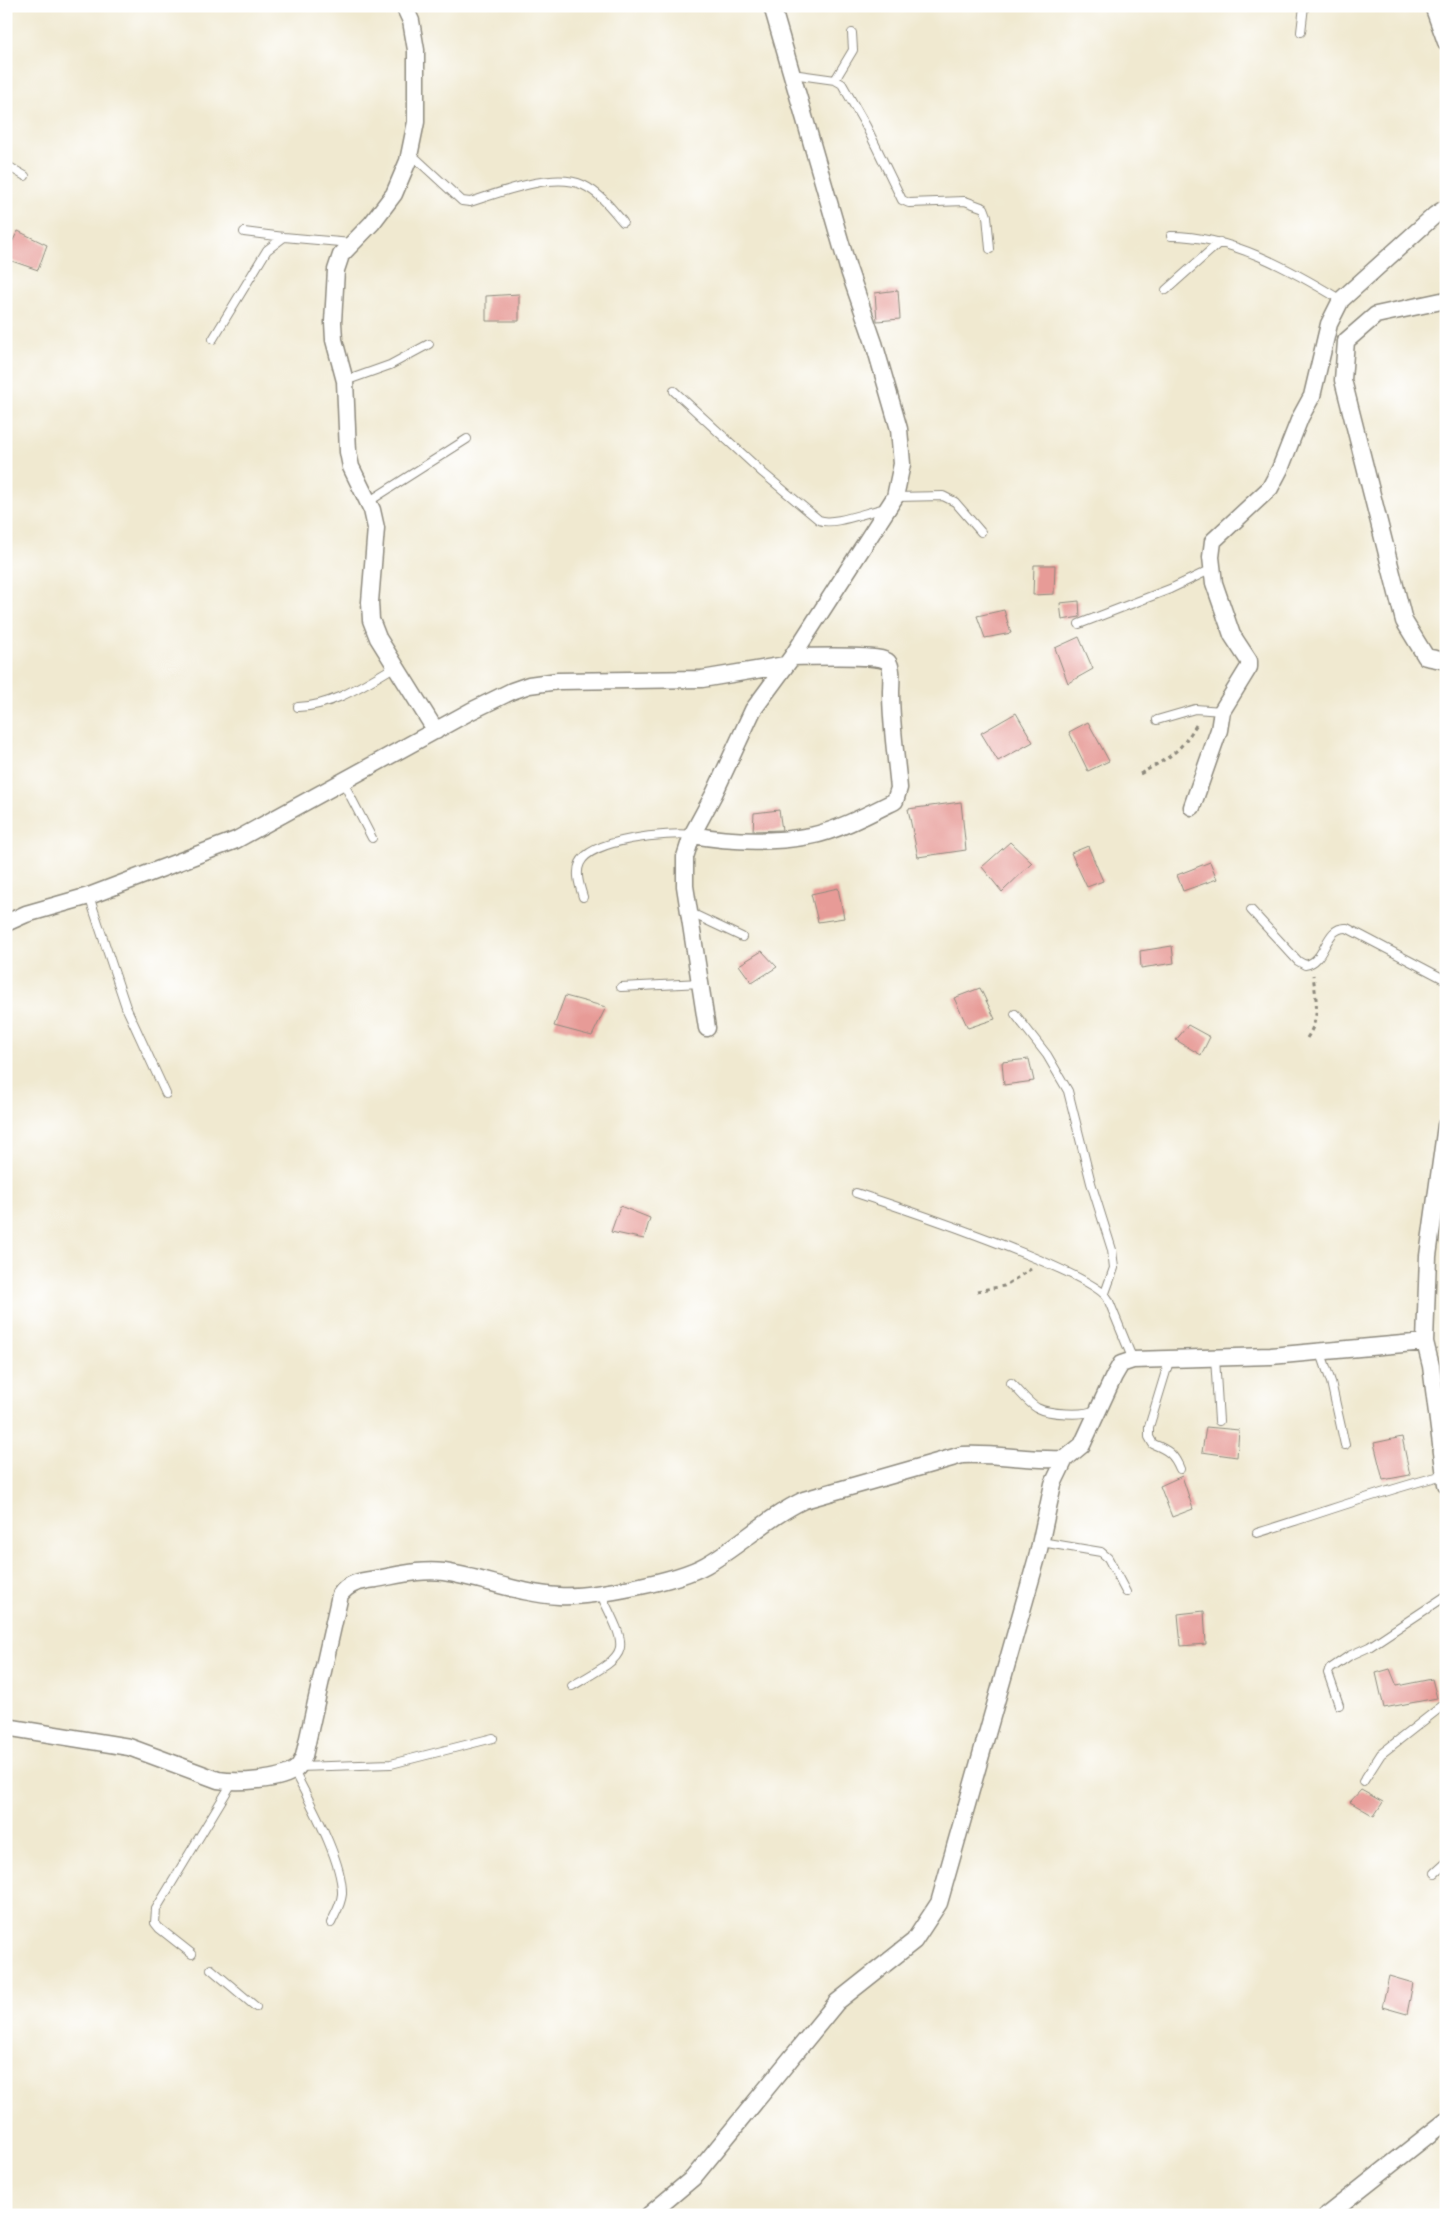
<svg xmlns="http://www.w3.org/2000/svg" width="1452" height="2221" font-family="Alegreya,serif">
<style>
.building{fill:#e79b97}
.lines{fill:none;stroke-linecap:round;stroke-linejoin:round}
.service-casing{stroke:#8e8a7e;stroke-width:10}
.minor-casing{stroke:#8e8a7e;stroke-width:19}
.path{stroke:#8e8a7e;stroke-width:3;stroke-dasharray:4 4;stroke-linecap:butt}
.service{stroke:#fff;stroke-width:8}
.minor{stroke:#fff;stroke-width:16}
</style>
<rect width="100%" height="100%" fill="#fff"/>
<filter id="ink" filterUnits="userSpaceOnUse"><feTurbulence type="fractalNoise" baseFrequency=".02" numOctaves="2"/><feDisplacementMap in="SourceGraphic" scale="10" xChannelSelector="R" yChannelSelector="G"/><feConvolveMatrix kernelMatrix="1 2 1 2 8 2 1 2 1" color-interpolation-filters="sRGB"/></filter>
<filter id="wash" filterUnits="userSpaceOnUse"><feTurbulence type="fractalNoise" baseFrequency=".0096" numOctaves="4" result="noise"/><feDisplacementMap in="SourceGraphic" scale="20" xChannelSelector="R" yChannelSelector="G"/><feGaussianBlur stdDeviation="1.12" result="paint"/><feColorMatrix in="noise" values="0 0 0 0 0 0 0 0 0 0 0 0 0 0 0 0 0 1.4 0 .05"/><feComposite in="paint" operator="in"/></filter>
<g filter="url(#wash)">
<rect width="100%" height="100%" fill="#f0e9d0"/>
<g id="blocks">
<path class="building" d="M 18,231 L 47,245 L 38,270 L 6,259 L 6,253 Z
M 898,290 L 900,319 L 877,321 L 875,293 Z
M 519,294 L 519,321 L 486,321 L 486,296 Z
M 1034,565 L 1055,565 L 1054,594 L 1033,595 Z
M 1079,601 L 1080,617 L 1062,620 L 1060,603 Z
M 1004,610 L 1011,633 L 985,638 L 977,616 Z
M 1079,637 L 1093,669 L 1068,683 L 1055,648 Z
M 1016,713 L 1033,742 L 998,761 L 981,733 Z
M 1088,722 L 1109,761 L 1088,771 L 1069,732 Z
M 961,802 L 966,850 L 918,857 L 908,809 Z
M 779,810 L 782,830 L 753,831 L 754,813 Z
M 1010,842 L 1032,863 L 1002,892 L 982,867 Z
M 1088,846 L 1103,881 L 1087,887 L 1071,853 Z
M 1210,862 L 1217,879 L 1183,891 L 1177,875 Z
M 838,888 L 844,918 L 818,922 L 811,894 Z
M 1172,946 L 1174,963 L 1141,968 L 1140,951 Z
M 762,951 L 777,967 L 752,983 L 739,965 Z
M 980,988 L 995,1019 L 968,1028 L 954,998 Z
M 565,996 L 606,1007 L 592,1036 L 554,1026 Z
M 1188,1025 L 1210,1037 L 1201,1055 L 1176,1040 Z
M 1029,1059 L 1034,1081 L 1004,1085 L 1002,1062 Z
M 620,1206 L 650,1218 L 644,1239 L 611,1232 Z
M 1206,1427 L 1239,1430 L 1237,1457 L 1202,1452 Z
M 1402,1437 L 1410,1475 L 1383,1480 L 1374,1443 Z
M 1182,1476 L 1193,1509 L 1172,1517 L 1160,1486 Z
M 1204,1611 L 1206,1644 L 1181,1646 L 1178,1614 Z
M 1390,1669 L 1397,1686 L 1432,1679 L 1437,1698 L 1384,1708 L 1376,1673 Z
M 1361,1790 L 1383,1802 L 1374,1816 L 1350,1802 Z
M 1389,1976 L 1413,1983 L 1407,2014 L 1382,2007 Z"/>
</g>
</g>
<g filter="url(#ink)">
<use href="#blocks" fill-opacity="0" stroke="#8e8a7e" stroke-width="1"/>
<g class="lines">
<defs>
<path id="service" d="M 1301,32 L 1304,6
M 792,74 L 835,80 L 842,84 L 866,126 L 902,200 L 909,203 L 965,201 L 984,208 L 987,216 L 990,249
M 835,80 L 853,50 L 852,33
M 410,153 L 462,201 L 470,202 C 499,193 553,171 583,185 C 600,193 611,208 623,222
M 6,165 L 25,176
M 244,232 L 284,237 L 351,243
M 6,234 L 7,234
M 1171,236 C 1231,236 1290,269 1341,300
M 1166,290 L 1220,242
M 213,339 L 267,250 L 284,237
M 345,381 L 390,365 L 429,344
M 674,391 L 763,473 L 819,520 C 834,526 868,511 887,508
M 895,497 L 943,496 L 955,502 L 981,532
M 368,502 L 467,439
M 1079,624 L 1170,589 L 1212,569
M 298,707 C 333,706 366,683 396,666
M 1157,720 L 1195,709 L 1222,711
M 343,782 L 372,838
M 89,896 L 126,1007 L 166,1094
M 583,897 C 580,887 575,873 580,863 C 591,839 669,832 692,835
M 1251,910 L 1298,961 L 1305,965 C 1327,962 1324,926 1347,928 L 1446,980
M 689,912 L 742,937
M 621,987 L 701,983
M 1015,1014 L 1047,1055 L 1068,1091 L 1091,1183 L 1112,1250 L 1114,1268 L 1105,1293
M 856,1193 C 896,1206 1094,1272 1108,1299 L 1133,1360
M 1321,1353 L 1331,1382 L 1345,1445
M 1170,1358 L 1149,1427 L 1149,1437 L 1153,1444 C 1168,1450 1174,1454 1180,1469
M 1215,1358 L 1219,1421
M 1011,1383 C 1019,1390 1027,1402 1037,1408 C 1048,1414 1085,1416 1095,1410
M 1257,1533 C 1319,1514 1381,1491 1444,1475
M 1041,1542 L 1101,1552 L 1108,1558 L 1126,1592
M 572,1686 C 630,1652 631,1655 600,1593
M 1339,1705 L 1328,1673 L 1330,1669 L 1349,1656 L 1369,1647 L 1446,1596
M 299,1767 L 391,1764 L 493,1738
M 294,1771 C 309,1801 343,1861 342,1894 C 341,1905 335,1914 331,1923
M 1363,1782 L 1381,1754 L 1446,1703
M 1435,1873 L 1446,1863
M 192,1954 L 159,1928 L 155,1923 L 156,1909 L 232,1783
M 211,1969 L 256,2007"/>
<path id="minor" d="M 404,6 L 411,21 L 416,50 L 416,122 L 408,161 L 394,194 L 372,223 L 341,255 L 336,270 L 333,322 L 334,340 L 345,381 L 348,452 L 351,467 L 372,510 L 376,528 L 370,602 L 371,620 L 378,638 L 436,731
M 1433,6 L 1446,42
M 1446,300 L 1376,315 L 1346,341 L 1343,380 L 1404,621 L 1426,657 L 1446,661
M 1192,807 L 1219,730 L 1222,711 L 1249,667 L 1249,661 L 1232,635 L 1214,583 L 1211,557 L 1213,541 L 1270,488 L 1280,469 L 1300,418 L 1312,396 L 1329,324 L 1341,300 L 1435,215 L 1446,208
M 692,835 C 731,842 771,843 810,836 C 837,831 871,813 895,801 L 899,788 C 896,756 891,724 891,692 C 891,684 893,668 888,662 C 881,654 805,657 792,657
M 6,923 L 26,914 L 89,896 L 236,840 L 471,711 L 512,691 L 529,685 L 558,681 L 702,679 L 785,665
M 707,1028 L 685,886 L 685,857 L 692,835 L 714,794 L 753,710 L 792,657 L 895,497 L 902,464 L 899,429 L 874,343 L 848,268 L 772,6
M 1446,1125 L 1428,1256 L 1425,1342 L 1431,1366 L 1446,1484
M 6,1727 L 129,1747 L 218,1780 C 237,1783 280,1781 296,1769 C 300,1766 302,1761 304,1756 L 340,1595 C 349,1582 362,1581 376,1579 C 399,1575 421,1569 444,1572 C 483,1578 520,1594 559,1596 C 592,1598 678,1581 706,1565 C 741,1545 768,1517 804,1500 L 962,1455 C 996,1453 1030,1461 1065,1459
M 649,2215 L 693,2178 L 837,2002 L 914,1941 L 939,1903 L 1038,1554 L 1053,1484 L 1065,1459 L 1082,1445 L 1114,1376 L 1121,1364 L 1133,1360 L 1271,1356 L 1425,1342
M 1327,2215 L 1446,2121"/>
</defs>
<use href="#service" class="service-casing"/>
<use href="#minor" class="minor-casing"/>
<path class="path" d="M 1140,774 C 1171,756 1179,754 1198,722
M 1307,1038 C 1321,1017 1316,999 1313,975
M 977,1291 L 1004,1286 L 1031,1269"/>
<use href="#service" class="service"/>
<use href="#minor" class="minor"/>
</g>
</g>
<rect width="1452" height="2221" fill="none" stroke="#fff" stroke-width="25"/>
</svg>
